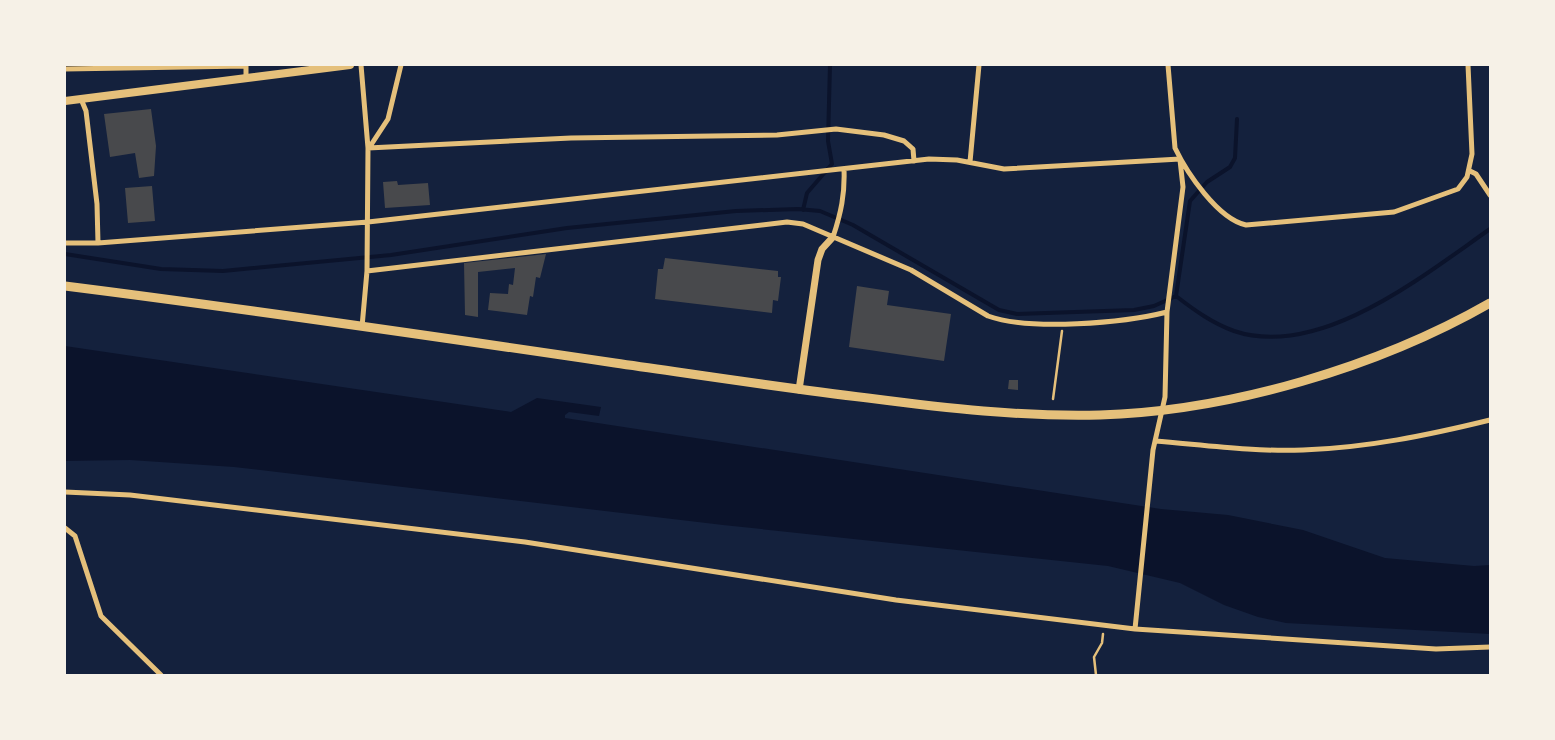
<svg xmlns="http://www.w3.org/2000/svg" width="1555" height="740" font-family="'Space Grotesk',sans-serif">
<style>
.water{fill:#0b132b}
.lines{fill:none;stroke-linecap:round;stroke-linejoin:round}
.stream{stroke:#0b132b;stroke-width:4}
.building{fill:#48494c}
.path{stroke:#e5c07b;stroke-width:2.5}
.minor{stroke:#e5c07b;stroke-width:5}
.tertiary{stroke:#e5c07b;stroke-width:7}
.secondary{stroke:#e5c07b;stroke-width:8}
.trunk{stroke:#e5c07b;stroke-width:9}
</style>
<rect width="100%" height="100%" fill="#14213d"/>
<path class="water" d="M 65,346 L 511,412 L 537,398 L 601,407 L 599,416 L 569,412 L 565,415 L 565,418 L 1161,509 L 1228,515 L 1303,530 L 1385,558 L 1474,566 L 1490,565 L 1490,634 L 1286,623 L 1258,617 L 1224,605 L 1180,583 L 1108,566 L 723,525 L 234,467 L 130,460 L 65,461 Z"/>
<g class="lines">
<path class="stream" d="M 65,66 L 94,65
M 803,210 L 807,193 L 832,164 L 828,141 L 830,65
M 65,254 L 161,269 L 223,271 L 391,255 L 567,228 L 736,211 L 798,209 L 820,211 L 853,225 L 999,310 L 1017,314 L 1134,310 L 1154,306 L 1176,296
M 1176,296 C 1194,310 1212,323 1234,331 C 1320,360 1424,275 1490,229
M 1176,296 L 1190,201 L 1207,182 L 1230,167 L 1235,158 L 1237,119"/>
</g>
<path class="building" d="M 151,109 L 156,146 L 154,176 L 139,178 L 135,153 L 110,157 L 104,114 Z
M 397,181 L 398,185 L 428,183 L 430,205 L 385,208 L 383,182 Z
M 152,186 L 155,221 L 128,223 L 125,188 Z
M 546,254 L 540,278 L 536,277 L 533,297 L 530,296 L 527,315 L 488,310 L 490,293 L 508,294 L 509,284 L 513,285 L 515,268 L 478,272 L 478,317 L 465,315 L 464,263 Z
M 665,258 L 778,271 L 778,277 L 781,277 L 778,301 L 773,300 L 772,313 L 655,299 L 658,269 L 663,269 Z
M 857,286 L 889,291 L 887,305 L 951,314 L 944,361 L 849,347 Z
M 1009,380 L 1018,380 L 1018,390 L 1008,389 Z"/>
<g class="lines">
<path class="path" d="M 1053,399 L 1062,331
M 1096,675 L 1094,657 L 1102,643 L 1103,634"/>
<path class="minor" d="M 361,65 L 368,148 L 367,271 L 362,327
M 1168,65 L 1175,148 C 1187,173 1218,219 1246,225 L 1394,212 L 1458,189 L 1467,177 L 1472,154 L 1468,65
M 65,69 L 246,66 L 246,78
M 81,99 L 86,111 L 97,204 L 98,243
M 368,148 L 571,138 L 777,135 L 836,129 L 884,135 L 904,141 L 913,149 L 914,161
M 369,148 L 388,119 L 401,65
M 970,162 L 979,65
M 1470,171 L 1476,174 L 1490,195
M 833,237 C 841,213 845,194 844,169
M 65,243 L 98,243 L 368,222 L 929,159 L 957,160 L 1004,169 L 1180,159
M 367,271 L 787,222 L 803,224 L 911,270 L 988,316 C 1030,331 1124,323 1167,312
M 1155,441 C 1204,445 1254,452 1303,450 C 1366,448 1429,435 1490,420
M 65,492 L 130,495 L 525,542 L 896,600 L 1135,629 L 1436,649 L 1490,647
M 65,528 L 75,536 L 101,616 L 161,675
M 1135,629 L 1153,450 L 1165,397 L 1167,312 L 1183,187 L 1180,160"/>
<path class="tertiary" d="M 799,390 L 818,260 L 822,249 L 833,237"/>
<path class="secondary" d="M 65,101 L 350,65"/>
<path class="trunk" d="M 65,286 C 248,309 432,336 615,363 C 699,375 783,388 868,398 C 945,408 1022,417 1100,415 C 1230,411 1378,367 1490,303"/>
</g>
<rect width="1555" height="740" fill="none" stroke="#f6f1e7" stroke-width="132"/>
</svg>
